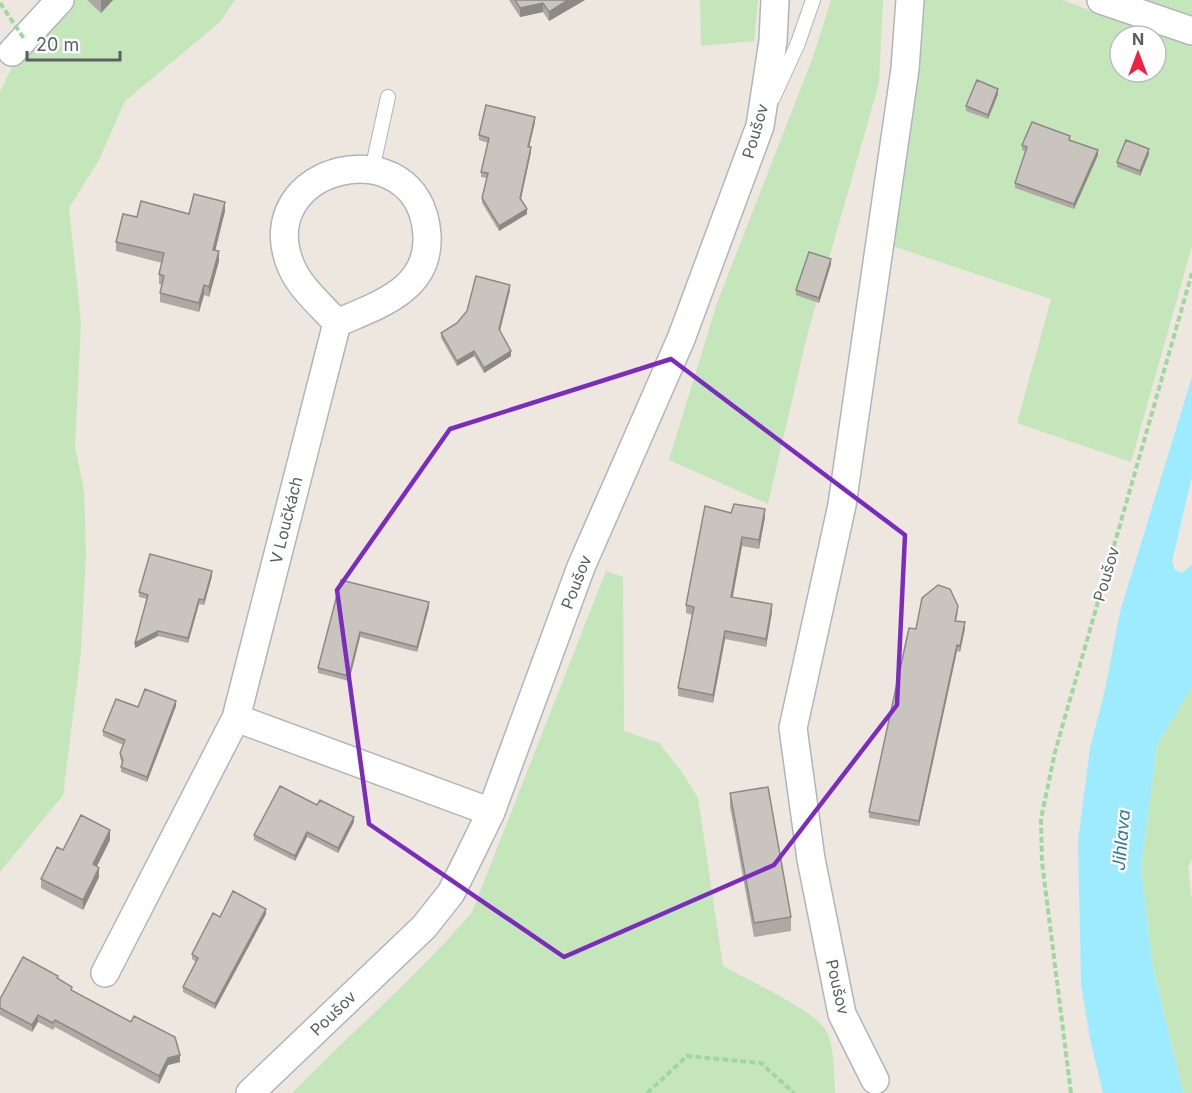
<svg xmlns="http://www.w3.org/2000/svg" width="1192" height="1093" font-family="Inter,sans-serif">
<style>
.green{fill:#c4e6ba;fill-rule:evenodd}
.water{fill:#9eebff}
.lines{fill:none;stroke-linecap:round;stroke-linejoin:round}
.service-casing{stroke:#b1b5b9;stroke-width:16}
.minor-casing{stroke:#b1b5b9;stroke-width:30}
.path{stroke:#9dd99f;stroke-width:4;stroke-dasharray:6 3;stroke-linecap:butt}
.service{stroke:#fff;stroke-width:14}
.minor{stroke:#fff;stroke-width:27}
.path-bridge{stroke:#9dd99f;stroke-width:4;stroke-dasharray:6 3;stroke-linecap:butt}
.wall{fill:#aea9a4}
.shaded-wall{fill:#8d8986}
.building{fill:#cac4bf;stroke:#8d8986;stroke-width:1.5}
.marked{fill:none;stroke:#7b2cbf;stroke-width:4.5;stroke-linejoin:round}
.labels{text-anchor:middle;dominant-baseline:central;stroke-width:4.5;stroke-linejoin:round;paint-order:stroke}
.street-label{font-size:16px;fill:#595f62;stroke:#fff}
.water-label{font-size:18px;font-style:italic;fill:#307c9a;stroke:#fff}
</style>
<rect width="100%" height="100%" fill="#ede7e0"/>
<path class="green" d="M 65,0 L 235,0 L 219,23 L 125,101 L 99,160 L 69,208 L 81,322 L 75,447 L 84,490 L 86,555 L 81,652 L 63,795 L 0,872 L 0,92 L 25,40 Z
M 700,0 L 758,0 L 754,41 L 701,46 Z
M 831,0 L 883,0 L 879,83 L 808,332 L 768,504 L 669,460 L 717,303 L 813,57 Z
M 921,0 L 1062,0 L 1192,47 L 1192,246 L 1131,462 L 1017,423 L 1051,299 L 890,245 ZM 1120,36 L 1156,36 L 1156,72 L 1120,72 Z
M 1139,0 L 1192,0 L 1192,19 Z
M 606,571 L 623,577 L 624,731 L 659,743 L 684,775 L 698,798 L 723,966 C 746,979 812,1009 825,1029 C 835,1044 834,1076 835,1093 L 292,1093 C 351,1032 417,977 472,912 Z
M 1192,687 L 1192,859 L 1188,868 L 1192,902 L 1192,1093 L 1183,1093 L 1153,968 L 1141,868 L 1157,745 Z"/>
<path class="water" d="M 1192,377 L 1192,476 L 1172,562 L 1175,570 L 1182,573 L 1192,565 L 1192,687 L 1157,745 L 1141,868 L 1153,968 L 1183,1093 L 1103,1093 L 1090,1039 L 1081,983 L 1078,841 L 1090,748 L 1105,690 L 1120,612 Z"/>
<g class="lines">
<defs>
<path id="service" d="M 773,98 L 798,43 L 813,0
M 372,170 L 388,97"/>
<path id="minor" d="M 1101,0 L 1192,31
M 12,52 L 60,0
M 236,718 L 491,812
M 105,973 L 236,718 L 337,323 C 378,305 430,290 427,235 C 420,125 249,165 291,266 C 300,288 322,306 337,323
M 875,1080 L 842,1014 L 811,859 L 793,728 L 842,505 L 905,69 L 910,0
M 250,1093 L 424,927 L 451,893 L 471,853 L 491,812 L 581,567 L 681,339 L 760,126 L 773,41 L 775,0"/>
</defs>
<use href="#service" class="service-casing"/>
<use href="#minor" class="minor-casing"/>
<path class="path" d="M 647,1093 L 687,1056 L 761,1063 L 794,1093
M 1071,1093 L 1042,862 L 1041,819 L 1055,752 L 1192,273"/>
<use href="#service" class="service"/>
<use href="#minor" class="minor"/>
<path class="path-bridge" d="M 0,3 L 25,40"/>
</g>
<path class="wall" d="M 87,0 L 113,0 L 101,13 Z
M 509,0 L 585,0 L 549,21 L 543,12 L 520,17 Z
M 998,94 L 988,119 L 966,111 L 966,106 Z
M 535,122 L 529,147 L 531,152 L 521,199 L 527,214 L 499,231 L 482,203 L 482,198 L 487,178 L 481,177 L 481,172 L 488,143 L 479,140 L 479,135 Z
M 1070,141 L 1098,155 L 1074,209 L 1015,188 L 1015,183 L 1026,152 L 1022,150 L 1022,145 Z
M 1149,154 L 1140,176 L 1117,167 L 1117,162 Z
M 225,211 L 215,250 L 219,261 L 209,297 L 204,295 L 199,312 L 160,302 L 160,293 L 162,285 L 159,284 L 159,274 L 162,263 L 116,251 L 116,242 L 137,217 Z
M 831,264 L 819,303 L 796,295 L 796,290 Z
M 510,290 L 500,331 L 511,356 L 484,373 L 474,356 L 457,366 L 441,338 L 441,333 Z
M 731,513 L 765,517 L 759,549 L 742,546 L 733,597 L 772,612 L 766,647 L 725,639 L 713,703 L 678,696 L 678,688 L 692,615 L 686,613 L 686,605 Z
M 212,576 L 204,605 L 199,604 L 188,643 L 158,636 L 135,648 L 147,599 L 139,597 L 139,592 Z
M 341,580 L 429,607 L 417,652 L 360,637 L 349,681 L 318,673 L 318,668 Z
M 958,612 L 956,621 L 965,628 L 960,652 L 957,651 L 919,826 L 869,818 L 869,812 L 916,629 Z
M 176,706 L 147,782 L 121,772 L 121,767 L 122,763 L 120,758 L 120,753 L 123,745 L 103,736 L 103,731 L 138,707 Z
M 730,793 L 791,917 L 791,931 L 754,937 L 730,807 Z
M 317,805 L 354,822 L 338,853 L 307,837 L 295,861 L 254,840 L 254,835 Z
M 110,840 L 97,866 L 99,877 L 83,910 L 41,888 L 41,879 L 63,850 Z
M 266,914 L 215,1009 L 183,992 L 183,987 L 196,962 L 192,959 L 192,954 L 220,917 Z
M 58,979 L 72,991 L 180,1062 L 168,1065 L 159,1084 L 55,1027 L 53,1030 L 38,1022 L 32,1032 L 0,1015 L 0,999 Z"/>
<path class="shaded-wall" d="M 101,0 L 113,0 L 101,13 Z
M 568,0 L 585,0 L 549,21 L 549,12 Z
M 543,3 L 543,12 L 520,17 L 520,8 Z
M 998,89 L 998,94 L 988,119 L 988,115 Z
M 535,117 L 535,122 L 528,152 L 528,147 Z
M 531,147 L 531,152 L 520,203 L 520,198 Z
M 1149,149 L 1149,154 L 1140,176 L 1140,171 Z
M 1098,150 L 1098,155 L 1074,209 L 1074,204 Z
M 225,202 L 225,211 L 213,260 L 213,250 Z
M 527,209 L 527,214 L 499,231 L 499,226 Z
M 219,251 L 219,261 L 209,297 L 209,287 Z
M 831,259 L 831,264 L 819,303 L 819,298 Z
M 204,285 L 204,295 L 199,312 L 199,303 Z
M 510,285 L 510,290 L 499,334 L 499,329 Z
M 474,351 L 474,356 L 457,366 L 457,361 Z
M 511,351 L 511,356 L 484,373 L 484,368 Z
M 765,509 L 765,517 L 759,549 L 759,540 Z
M 742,537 L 742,546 L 731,605 L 731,597 Z
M 212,571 L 212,576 L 204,605 L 204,600 Z
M 199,599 L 199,604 L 188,643 L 188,638 Z
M 429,602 L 429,607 L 417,652 L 417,647 Z
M 772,604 L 772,612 L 766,647 L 766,639 Z
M 965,622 L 965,628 L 960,652 L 960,646 Z
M 158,631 L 158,636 L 135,648 L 135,643 Z
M 725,631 L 725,639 L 713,703 L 713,695 Z
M 360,632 L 360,637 L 349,681 L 349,676 Z
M 957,645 L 957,651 L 919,826 L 919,821 Z
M 176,701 L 176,706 L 147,782 L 147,777 Z
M 354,817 L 354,822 L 338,853 L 338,848 Z
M 110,830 L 110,840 L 93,874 L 93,864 Z
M 307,832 L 307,837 L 295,861 L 295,856 Z
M 99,868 L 99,877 L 83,910 L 83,900 Z
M 266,909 L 266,914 L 215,1009 L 215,1004 Z
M 38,1015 L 38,1022 L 32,1032 L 32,1025 Z
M 180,1055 L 180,1062 L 168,1065 L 159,1084 L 159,1076 L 168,1058 Z"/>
<path class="building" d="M 515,0 L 568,0 L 549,12 L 543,3 L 520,8 Z
M 977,80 L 998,89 L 988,115 L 966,106 Z
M 486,105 L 535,117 L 528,147 L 531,147 L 520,198 L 527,209 L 499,226 L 482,198 L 488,173 L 481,172 L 489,138 L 479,135 Z
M 1032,122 L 1070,136 L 1069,140 L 1098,150 L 1074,204 L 1015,183 L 1027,147 L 1022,145 Z
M 1126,140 L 1149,149 L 1140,171 L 1117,162 Z
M 194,194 L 225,202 L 213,250 L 219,251 L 209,287 L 204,285 L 199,303 L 160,293 L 164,276 L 159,274 L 164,253 L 116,242 L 123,214 L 137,217 L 141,201 L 189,214 Z
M 809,252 L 831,259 L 819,298 L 796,290 Z
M 476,276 L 510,285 L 499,329 L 511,351 L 484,368 L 474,351 L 457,361 L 441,333 L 457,323 L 467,311 Z
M 734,504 L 765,509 L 759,540 L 742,537 L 731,597 L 772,604 L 766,639 L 725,631 L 713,695 L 678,688 L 694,607 L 686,605 L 705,506 L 731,513 Z
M 150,554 L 212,571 L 204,600 L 199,599 L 188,638 L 158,631 L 135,643 L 148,595 L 139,592 Z
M 341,580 L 429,602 L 417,647 L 360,632 L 349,676 L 318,668 Z
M 938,585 L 950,589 L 958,606 L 955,621 L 965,622 L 960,646 L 957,645 L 919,821 L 869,812 L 909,628 L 916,629 L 922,598 Z
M 145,689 L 176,701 L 147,777 L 121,767 L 123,760 L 120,753 L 125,740 L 103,731 L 116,699 L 138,707 Z
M 280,786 L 317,805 L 320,800 L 354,817 L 338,848 L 307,832 L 295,856 L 254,835 Z
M 768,787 L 791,917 L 754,923 L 730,793 Z
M 81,815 L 110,830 L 93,864 L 99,868 L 83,900 L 41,879 L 57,847 L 63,850 Z
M 233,891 L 266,909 L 215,1004 L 183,987 L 198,958 L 192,954 L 213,913 L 220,917 Z
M 23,957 L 58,976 L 57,978 L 72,987 L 71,990 L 131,1022 L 134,1016 L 175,1037 L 180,1055 L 168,1058 L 159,1076 L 55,1020 L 53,1023 L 38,1015 L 32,1025 L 0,1008 L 0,999 Z"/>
<path class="marked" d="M 671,359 L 905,535 L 897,705 L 774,865 L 564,957 L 369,824 L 337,590 L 450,429 Z"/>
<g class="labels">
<g class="street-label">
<text transform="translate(755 131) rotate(-74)">Poušov</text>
<text transform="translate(286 520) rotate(-76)">V Loučkách</text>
<text transform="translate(1106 574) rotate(-74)">Poušov</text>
<text transform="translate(576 582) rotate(-69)">Poušov</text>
<text transform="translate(838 987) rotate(77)">Poušov</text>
<text transform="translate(333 1013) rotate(-44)">Poušov</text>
</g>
<g class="water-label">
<text transform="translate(1121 840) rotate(-85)">Jihlava</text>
</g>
</g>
<g transform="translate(1138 54)"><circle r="28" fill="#ffffff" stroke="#bdbfc0" stroke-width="1.5"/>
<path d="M0-4.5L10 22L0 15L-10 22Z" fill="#f12240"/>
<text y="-9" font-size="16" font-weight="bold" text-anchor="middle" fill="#595f62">N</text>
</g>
<path d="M27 51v9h93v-9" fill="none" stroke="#595f62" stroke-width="3"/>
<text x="36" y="51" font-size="18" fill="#595f62" stroke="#ffffff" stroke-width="4.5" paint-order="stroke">20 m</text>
</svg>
